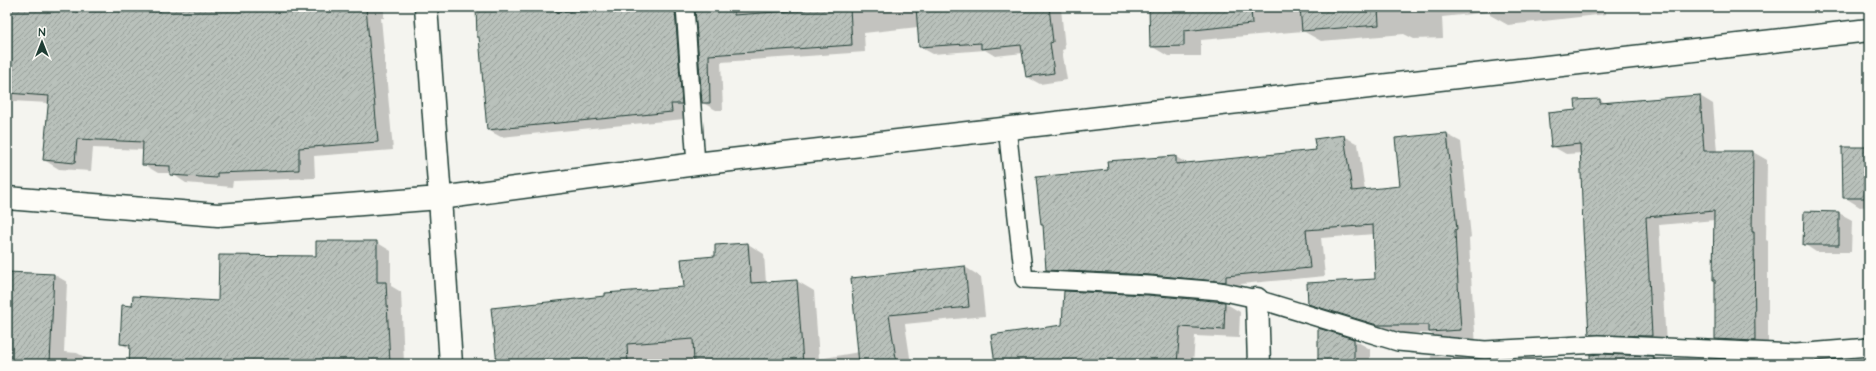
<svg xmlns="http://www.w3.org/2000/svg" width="1876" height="371" font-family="'Architects Daughter',sans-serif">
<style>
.shadow{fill:#0003}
.building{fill:url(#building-hatch);stroke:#1f3d34}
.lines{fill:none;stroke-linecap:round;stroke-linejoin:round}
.lane-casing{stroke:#1f3d34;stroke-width:20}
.street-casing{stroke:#1f3d34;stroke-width:25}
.secondary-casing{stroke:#1f3d34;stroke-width:25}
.lane{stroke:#fdfcf7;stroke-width:17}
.street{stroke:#fdfcf7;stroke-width:22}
.secondary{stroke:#fdfcf7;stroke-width:22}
</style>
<defs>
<pattern id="building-hatch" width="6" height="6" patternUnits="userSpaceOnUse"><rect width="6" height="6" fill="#b9c1bb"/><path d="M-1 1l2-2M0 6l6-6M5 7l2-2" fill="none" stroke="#969e99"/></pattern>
</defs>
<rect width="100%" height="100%" fill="#f4f4ef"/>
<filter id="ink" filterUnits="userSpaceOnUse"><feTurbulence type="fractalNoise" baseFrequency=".025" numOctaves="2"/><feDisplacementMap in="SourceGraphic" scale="8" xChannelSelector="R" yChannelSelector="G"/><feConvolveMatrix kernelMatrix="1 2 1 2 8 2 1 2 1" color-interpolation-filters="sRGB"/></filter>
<g filter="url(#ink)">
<path class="shadow" d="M 7,7 L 384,7 L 384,18 L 381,18 L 393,150 L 314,156 L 315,178 L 233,181 L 232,187 L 186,183 L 171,173 L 158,173 L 143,164 L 144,150 L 93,148 L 91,171 L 59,169 L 44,160 L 49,103 L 11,101 L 7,99 Z
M 477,7 L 568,7 L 568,12 L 615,7 L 691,7 L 694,111 L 683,111 L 684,119 L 501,137 L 488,130 Z
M 696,7 L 1070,7 L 1070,9 L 1061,9 L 1065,49 L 1062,50 L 1067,80 L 1040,84 L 1027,77 L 1023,53 L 995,56 L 985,50 L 933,54 L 920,47 L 918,27 L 864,33 L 865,52 L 721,62 L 723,110 L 716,110 L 703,103 Z
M 1150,7 L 1606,7 L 1606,14 L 1508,25 L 1490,15 L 1490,12 L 1442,17 L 1443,38 L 1414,39 L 1404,34 L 1321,41 L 1303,31 L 1201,40 L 1201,56 L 1168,56 L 1151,46 Z
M 1700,96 L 1713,104 L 1717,152 L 1753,152 L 1767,160 L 1766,240 L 1768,241 L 1768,348 L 1730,347 L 1716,339 L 1715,220 L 1659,225 L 1666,344 L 1603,342 L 1590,334 L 1582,153 L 1566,154 L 1552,146 L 1577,111 L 1600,100 L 1606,103 Z
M 1446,134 L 1461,142 L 1471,237 L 1469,238 L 1470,262 L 1476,346 L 1445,343 L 1430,333 L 1393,333 L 1324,312 L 1309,304 L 1376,280 L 1375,234 L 1321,238 L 1325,276 L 1241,284 L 1241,290 L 1062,278 L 1047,269 L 1109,171 L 1176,157 L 1188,164 L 1317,150 L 1343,136 L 1358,144 L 1365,191 L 1401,187 Z
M 1869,148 L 1869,206 L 1860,207 L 1844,197 Z
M 1839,213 L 1852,220 L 1851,252 L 1816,252 L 1804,244 Z
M 376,242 L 391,251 L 391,286 L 401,292 L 404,364 L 130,364 L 131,349 L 121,344 L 133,307 L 219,302 L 317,257 Z
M 748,244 L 764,254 L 766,283 L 797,281 L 814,291 L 819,359 L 859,352 L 852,278 L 965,267 L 981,277 L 985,316 L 905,324 L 911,364 L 498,364 L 685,287 L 717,257 Z
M 7,273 L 53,274 L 67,282 L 64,352 L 77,353 L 90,360 L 90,364 L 7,364 Z
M 1225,303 L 1240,312 L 1239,338 L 1195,336 L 1193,364 L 996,364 Z
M 1319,329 L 1354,340 L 1370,349 L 1370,364 L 1286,364 L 1319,363 Z
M 1431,356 L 1462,359 L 1471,364 L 1432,364 Z
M 1653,357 L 1661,362 L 1715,360 L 1754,362 L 1758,364 L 1562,364 L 1591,358 Z"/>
<path class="building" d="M 7,7 L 74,7 L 74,11 L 161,11 L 160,7 L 366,7 L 378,142 L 299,148 L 299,170 L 217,173 L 217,178 L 170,175 L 170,166 L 142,165 L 143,142 L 77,139 L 75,163 L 43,160 L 49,96 L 7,93 Z
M 476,7 L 556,7 L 556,12 L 619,7 L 672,7 L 672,10 L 675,10 L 682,104 L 671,104 L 672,112 L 487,130 L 479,37 L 477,37 Z
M 734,7 L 734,15 L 804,10 L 804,8 L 850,7 L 852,45 L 709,55 L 710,103 L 702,103 L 695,9 Z
M 916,7 L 1049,7 L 1053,42 L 1050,43 L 1054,73 L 1026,77 L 1021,45 L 981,49 L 981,43 L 919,47 Z
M 1149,7 L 1251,7 L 1252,24 L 1184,31 L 1184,46 L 1150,47 Z
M 1300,7 L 1378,7 L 1379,25 L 1302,31 Z
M 1700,95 L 1704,151 L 1753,151 L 1752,232 L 1754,232 L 1755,341 L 1715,339 L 1715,280 L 1713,280 L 1714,211 L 1646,217 L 1652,336 L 1589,335 L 1583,229 L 1580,144 L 1551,147 L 1548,113 L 1576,110 L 1575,100 L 1600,99 L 1600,103 Z
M 1447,133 L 1457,229 L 1455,230 L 1456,253 L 1461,330 L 1429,332 L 1429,325 L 1377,325 L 1308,304 L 1307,283 L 1375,279 L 1373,225 L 1306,230 L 1310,268 L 1226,276 L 1226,282 L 1150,275 L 1046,270 L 1043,225 L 1041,225 L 1036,177 L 1108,170 L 1107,161 L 1176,156 L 1176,164 L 1316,150 L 1314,139 L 1344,135 L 1352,191 L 1400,186 L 1395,138 Z
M 1842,147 L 1869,147 L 1869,198 L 1843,198 Z
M 1804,211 L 1839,212 L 1839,245 L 1803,245 Z
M 316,241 L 377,241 L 377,282 L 386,282 L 390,364 L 129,364 L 130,345 L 120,344 L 122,305 L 132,306 L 133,296 L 218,301 L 219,255 L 316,256 Z
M 748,243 L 751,283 L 797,280 L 803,364 L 694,364 L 693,339 L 627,344 L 628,364 L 497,364 L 491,308 L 605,296 L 605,293 L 684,287 L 681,259 L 715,256 L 715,245 Z
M 965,266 L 969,307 L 889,315 L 897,364 L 859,364 L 851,278 Z
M 7,272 L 54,274 L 50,364 L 7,364 Z
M 1064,291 L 1148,295 L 1225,302 L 1224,330 L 1180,327 L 1177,364 L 995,364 L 991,335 L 1062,325 Z
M 1318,328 L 1354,339 L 1354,364 L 1318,364 Z
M 1599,354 L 1654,356 L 1654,364 L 1590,364 L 1590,355 Z
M 1715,359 L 1755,361 L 1755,364 L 1715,364 Z"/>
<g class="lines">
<defs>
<path id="lane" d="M 685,7 L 696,164
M 1007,128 L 1024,279 L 1149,285 L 1220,291 L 1257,299 L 1398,342 L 1485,350 L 1599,344 L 1796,353 L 1869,347"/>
<path id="street" d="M 440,198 L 451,364
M 1257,299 L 1259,364"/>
<path id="secondary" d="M 426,7 L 440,198 L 696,164 L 1869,30
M 7,198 L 218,215 L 440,198"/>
</defs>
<use href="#lane" class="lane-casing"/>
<use href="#street" class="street-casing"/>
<use href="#secondary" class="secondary-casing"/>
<use href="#lane" class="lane"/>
<use href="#street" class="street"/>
<use href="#secondary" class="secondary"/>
</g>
</g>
<rect width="1876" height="371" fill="none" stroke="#fdfcf7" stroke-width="24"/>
<rect x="12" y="12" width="1852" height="347" fill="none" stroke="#1f3d34" stroke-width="1.5" filter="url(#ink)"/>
<g transform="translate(42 42)" stroke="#fdfcf7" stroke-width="3" paint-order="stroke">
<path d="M0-3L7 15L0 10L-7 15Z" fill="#1f3d34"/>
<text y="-6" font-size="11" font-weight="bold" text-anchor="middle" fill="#1f3d34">N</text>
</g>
</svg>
